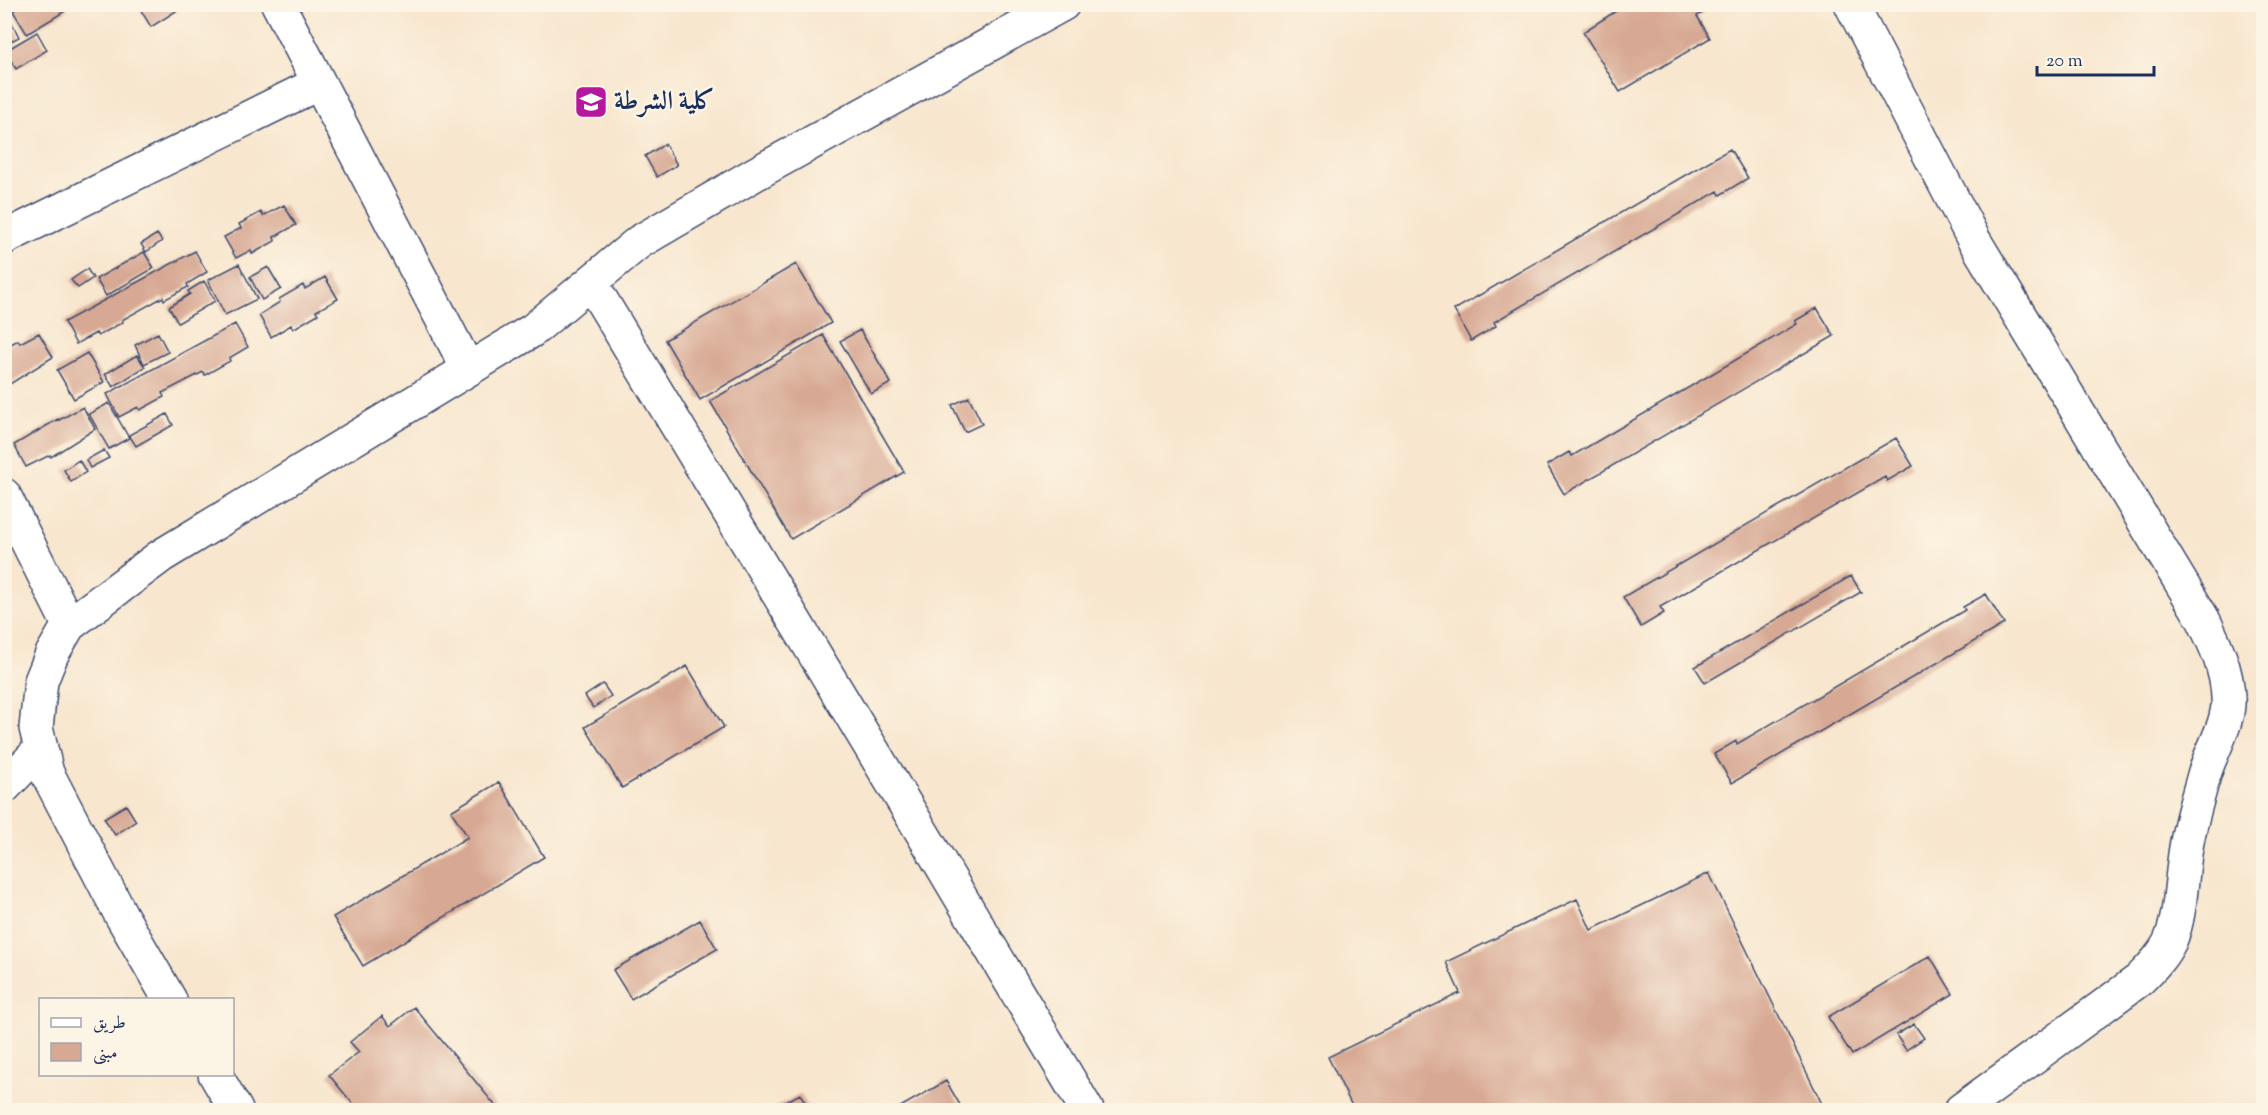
<svg xmlns="http://www.w3.org/2000/svg" width="2268" height="1115" font-family="'Sorts Mill Goudy',Amiri,serif">
<style>
.building{fill:#d7a893}
.lines{fill:none;stroke-linecap:round;stroke-linejoin:round}
.minor-casing{stroke:#3c4a6f;stroke-width:36}
.minor{stroke:#fff;stroke-width:33}
.labels{text-anchor:middle;dominant-baseline:central;stroke-width:4.5;stroke-linejoin:round;paint-order:stroke}
.poi-label{font-size:26px;font-weight:bold;fill:#1b2f5e;stroke:#fcf5e5;text-anchor:start}
</style>
<rect width="100%" height="100%" fill="#fcf5e5"/>
<filter id="ink" filterUnits="userSpaceOnUse"><feTurbulence type="fractalNoise" baseFrequency=".0167" numOctaves="2"/><feDisplacementMap in="SourceGraphic" scale="12" xChannelSelector="R" yChannelSelector="G"/><feConvolveMatrix kernelMatrix="1 2 1 2 8 2 1 2 1" color-interpolation-filters="sRGB"/></filter>
<filter id="wash" filterUnits="userSpaceOnUse"><feTurbulence type="fractalNoise" baseFrequency=".008" numOctaves="4" result="noise"/><feDisplacementMap in="SourceGraphic" scale="24" xChannelSelector="R" yChannelSelector="G"/><feGaussianBlur stdDeviation="1.35" result="paint"/><feColorMatrix in="noise" values="0 0 0 0 0 0 0 0 0 0 0 0 0 0 0 0 0 1.4 0 .05"/><feComposite in="paint" operator="in"/></filter>
<g filter="url(#wash)">
<rect width="100%" height="100%" fill="#f8e6ce"/>
<g id="blocks">
<path class="building" d="M 23,4 L 63,4 L 67,10 L 27,34 L 13,11 Z
M 137,4 L 183,4 L 184,6 L 151,27 Z
M 1627,4 L 1704,4 L 1708,10 L 1697,16 L 1710,38 L 1620,92 L 1583,32 Z
M 7,13 L 19,37 L 4,45 L 4,15 Z
M 37,32 L 47,50 L 16,69 L 5,51 Z
M 665,144 L 677,165 L 657,177 L 645,156 Z
M 1730,149 L 1748,178 L 1720,195 L 1718,191 L 1494,322 L 1496,326 L 1471,341 L 1454,310 Z
M 284,205 L 296,225 L 274,237 L 275,241 L 252,254 L 251,250 L 236,258 L 224,237 L 241,228 L 239,224 L 261,212 L 263,216 Z
M 157,234 L 162,241 L 146,252 L 141,244 Z
M 195,251 L 207,272 L 187,284 L 188,287 L 164,300 L 163,297 L 122,320 L 123,322 L 98,336 L 96,333 L 76,344 L 64,322 Z
M 144,252 L 154,268 L 106,296 L 96,279 Z
M 239,264 L 257,299 L 225,315 L 208,280 Z
M 796,264 L 831,323 L 700,400 L 665,340 Z
M 268,267 L 281,289 L 262,300 L 250,277 Z
M 87,269 L 93,278 L 78,288 L 71,280 Z
M 325,277 L 338,299 L 316,311 L 318,314 L 293,329 L 291,325 L 271,337 L 259,315 L 280,302 L 279,299 L 303,285 L 305,289 Z
M 204,281 L 215,301 L 178,323 L 169,307 L 190,294 L 188,291 Z
M 1817,308 L 1834,336 L 1564,494 L 1547,465 L 1569,452 L 1572,456 L 1797,324 L 1795,321 Z
M 235,324 L 248,347 L 229,358 L 230,361 L 205,375 L 203,372 L 162,393 L 164,397 L 140,410 L 138,407 L 119,417 L 107,394 Z
M 860,330 L 891,383 L 871,394 L 840,341 Z
M 39,333 L 53,357 L 10,384 L 9,382 L 4,384 L 4,348 L 18,340 L 20,343 Z
M 158,333 L 168,352 L 144,364 L 135,345 Z
M 823,335 L 904,472 L 791,539 L 710,401 Z
M 87,353 L 104,382 L 74,399 L 57,370 Z
M 137,355 L 145,367 L 113,387 L 105,374 Z
M 969,397 L 982,424 L 965,432 L 952,405 Z
M 109,403 L 129,438 L 109,449 L 89,414 Z
M 83,407 L 95,429 L 51,457 L 50,455 L 26,467 L 14,445 L 58,419 L 59,420 Z
M 167,414 L 173,425 L 136,446 L 129,435 Z
M 1896,438 L 1913,466 L 1887,481 L 1885,477 L 1660,607 L 1664,613 L 1641,627 L 1623,597 Z
M 104,450 L 109,458 L 90,468 L 86,460 Z
M 79,460 L 86,472 L 71,482 L 64,470 Z
M 1851,576 L 1861,592 L 1705,683 L 1695,667 Z
M 1986,594 L 2004,624 L 1732,783 L 1714,754 L 1736,741 L 1737,744 L 1965,610 L 1963,607 Z
M 687,666 L 724,727 L 622,788 L 585,727 Z
M 603,684 L 611,696 L 593,708 L 585,696 Z
M 499,782 L 544,857 L 363,966 L 333,917 L 468,837 L 451,811 Z
M 126,805 L 136,821 L 115,835 L 104,818 Z
M 1709,873 L 1825,1110 L 1354,1110 L 1328,1057 L 1460,993 L 1446,962 L 1577,899 L 1591,930 Z
M 700,920 L 717,949 L 631,999 L 613,970 Z
M 1930,956 L 1953,994 L 1852,1055 L 1828,1017 Z
M 414,1007 L 499,1110 L 358,1110 L 329,1075 L 359,1052 L 350,1042 L 382,1016 L 390,1026 Z
M 1914,1024 L 1924,1038 L 1906,1050 L 1896,1035 Z
M 946,1081 L 963,1110 L 895,1110 Z
M 800,1094 L 810,1110 L 770,1110 Z"/>
</g>
</g>
<g filter="url(#ink)">
<use href="#blocks" fill-opacity="0" stroke="#3c4a6f" stroke-width="1.5"/>
<g class="lines">
<defs>
<path id="minor" d="M 278,4 L 468,369
M 1851,4 L 1974,240 L 2203,619 C 2215,644 2227,669 2228,697 C 2230,723 2211,750 2204,775 C 2198,797 2191,819 2187,842 C 2181,871 2182,914 2170,941 C 2163,956 2150,969 2139,980 L 1961,1110
M 4,238 L 319,83
M 591,283 L 926,839 L 1087,1110
M 4,495 L 69,625
M 4,787 L 40,750
M 170,1000 L 121,915 L 47,773 L 36,728 L 41,681 L 52,654 L 69,625 L 161,556 L 533,330 L 639,242 L 755,174 L 1063,4
M 215,1074 L 236,1110"/>
</defs>
<use href="#minor" class="minor-casing"/>
<use href="#minor" class="minor"/>
</g>
</g>
<defs>
<symbol id="university-square" viewBox="-11 -11 22 22"><rect x="-9" y="-9" width="18" height="18" rx="4" fill="#b5179e" stroke="#fcf5e5"/><path d="M0-5L7-2L0 1L-7-2ZM-4 1L0 2.5L4 1V4Q0 6-4 4Z" fill="#fff"/></symbol>
</defs>
<g fill-rule="evenodd">
<use href="#university-square" x="572" y="83" width="38" height="38"/>
</g>
<g class="labels">
<g class="poi-label">
<text x="614" y="102">كلية الشرطة</text>
</g>
</g>
<rect width="2268" height="1115" fill="none" stroke="#fcf5e5" stroke-width="24"/>
<rect x="39" y="998" width="195" height="78" fill="#fcf5e5" stroke="#a2a6af" stroke-width="1.5"/>
<rect x="51" y="1018" width="30" height="9" fill="#ffffff" stroke="#a2a6af" stroke-width="1.5"/>
<text x="93" y="1028" font-size="18" fill="#1b2f5e">طريق</text>
<rect x="51" y="1043" width="30" height="18" fill="#d7a893" stroke="#a2a6af" stroke-width="1.5"/>
<text x="93" y="1058" font-size="18" fill="#1b2f5e">مبنى</text>
<path d="M2037 66v9h117v-9" fill="none" stroke="#1b2f5e" stroke-width="3"/>
<text x="2046" y="66" font-size="18" fill="#1b2f5e" stroke="#fcf5e5" stroke-width="4.5" paint-order="stroke">20 m</text>
</svg>
